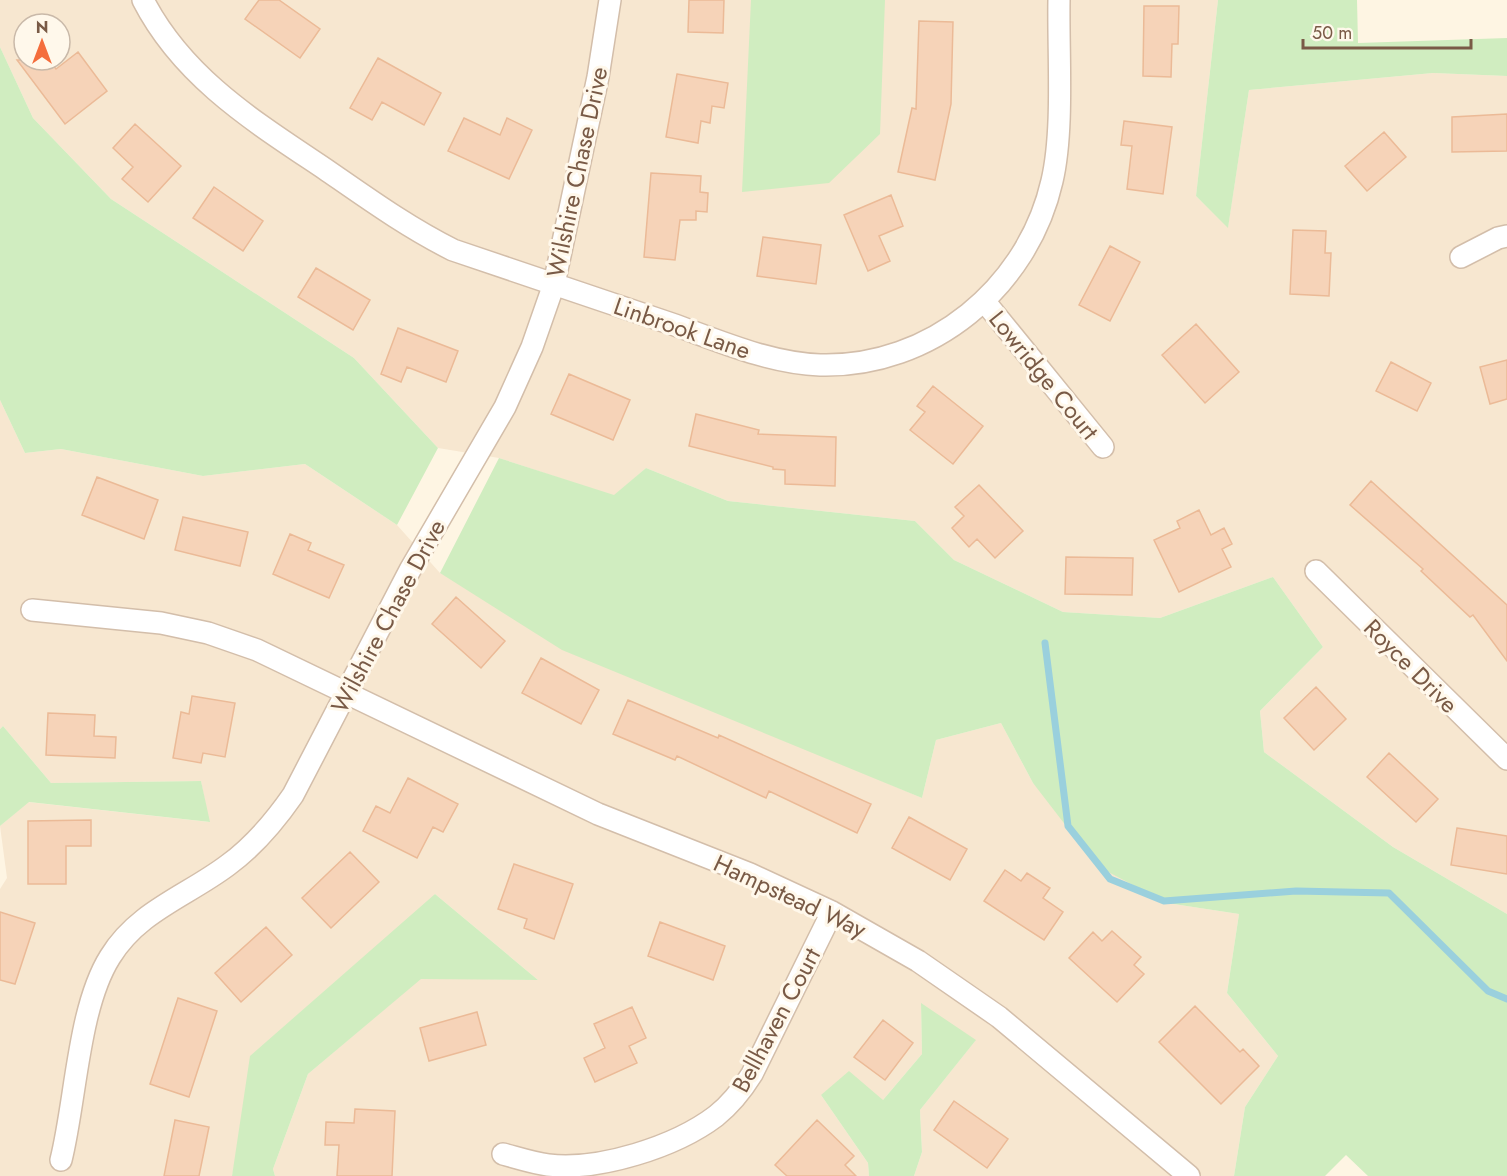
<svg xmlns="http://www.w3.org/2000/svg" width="1507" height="1176" font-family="Jost,sans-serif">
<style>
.residential{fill:#f7e7d0;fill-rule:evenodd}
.green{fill:#d0edc0}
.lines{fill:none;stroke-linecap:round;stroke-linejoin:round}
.stream{stroke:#9ad0dd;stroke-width:7}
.building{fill:#f6d3b8;stroke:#ebba97;stroke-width:1.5}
.minor-casing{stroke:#d3beaa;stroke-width:24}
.minor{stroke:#fff;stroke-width:21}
.labels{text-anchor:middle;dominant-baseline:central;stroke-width:6;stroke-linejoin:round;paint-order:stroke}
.street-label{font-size:24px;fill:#795a46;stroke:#fff8eb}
</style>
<rect width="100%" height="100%" fill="#fef5e3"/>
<path class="residential" d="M 0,0 L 1218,0 L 1196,196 L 1228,227 L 1249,90 L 1433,73 L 1507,76 L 1507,914 L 1393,847 L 1264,752 L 1260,711 L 1323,647 L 1273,577 L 1160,618 L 1063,612 L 954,560 L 915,521 L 728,501 L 646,468 L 614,496 L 499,458 L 438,448 L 354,358 L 111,199 L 33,118 L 0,47 ZM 24,24 L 60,24 L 60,60 L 24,60 Z
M 0,400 L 25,453 L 61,449 L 203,476 L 305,464 L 397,525 L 440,573 L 833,760 L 922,798 L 936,740 L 1001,723 L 1033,783 L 1167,903 L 1239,914 L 1227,993 L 1278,1056 L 1245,1107 L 1234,1176 L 914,1176 L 922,1152 L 920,1110 L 975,1041 L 921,1004 L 922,1054 L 883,1100 L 821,1095 L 868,1163 L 869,1176 L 275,1176 L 273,1169 L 308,1074 L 421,978 L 538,980 L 435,894 L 234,1168 L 232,1176 L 0,1176 L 0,889 L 7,878 L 0,826 L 28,802 L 209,822 L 201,781 L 51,783 L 3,726 L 0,729 Z"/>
<path class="green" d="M 751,0 L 885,0 L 880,134 L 829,183 L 742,192 Z
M 1218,0 L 1357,0 L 1358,43 L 1507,38 L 1507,76 L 1433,73 L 1249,90 L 1228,228 L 1196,196 Z
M 0,47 L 33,118 L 111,199 L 354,358 L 438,448 L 397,525 L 305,464 L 203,476 L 61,449 L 25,453 L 0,400 Z
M 499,458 L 614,495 L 646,468 L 728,501 L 915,521 L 954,560 L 1063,612 L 1160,618 L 1273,577 L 1323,647 L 1260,711 L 1264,752 L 1393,847 L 1507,914 L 1507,1176 L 1368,1176 L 1346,1155 L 1325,1176 L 1234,1176 L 1245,1107 L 1278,1056 L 1227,993 L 1239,914 L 1167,903 L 1097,866 L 1033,783 L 1001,723 L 936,740 L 922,798 L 562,650 L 440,573 Z
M 3,726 L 51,783 L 201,781 L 210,822 L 29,802 L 0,826 L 0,729 Z
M 435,894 L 538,980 L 421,979 L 308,1074 L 273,1169 L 275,1176 L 232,1176 L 250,1056 Z
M 921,1003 L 976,1040 L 920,1110 L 922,1152 L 914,1176 L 869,1176 L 868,1163 L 821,1095 L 849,1071 L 883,1100 L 922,1054 Z"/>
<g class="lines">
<path class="stream" d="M 1045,643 L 1068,826 L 1110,879 L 1164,901 L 1296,891 L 1389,893 L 1488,991 L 1507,999"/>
</g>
<path class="building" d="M 259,0 L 279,0 L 320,29 L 300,58 L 245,19 Z
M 689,0 L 724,0 L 723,33 L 688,32 Z
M 1144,6 L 1179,6 L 1178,44 L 1172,44 L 1171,77 L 1143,76 Z
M 919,21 L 953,22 L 951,104 L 935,180 L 898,172 L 912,108 L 916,109 Z
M 78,52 L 107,91 L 65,124 L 17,60 L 49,60 L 56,69 Z
M 378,58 L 441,93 L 424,125 L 382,102 L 372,120 L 350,108 Z
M 677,74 L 728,83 L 724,108 L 712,106 L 710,123 L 701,121 L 698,143 L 666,137 Z
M 1507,114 L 1507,151 L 1452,152 L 1452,117 Z
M 464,118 L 500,135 L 507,118 L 532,130 L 509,179 L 448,151 Z
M 1124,121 L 1172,127 L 1163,194 L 1127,189 L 1132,146 L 1121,145 Z
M 135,124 L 181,166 L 148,202 L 122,179 L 133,167 L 113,148 Z
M 1384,132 L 1406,157 L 1367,191 L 1345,166 Z
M 651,173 L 701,176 L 700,192 L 708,193 L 707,212 L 696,211 L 696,220 L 680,220 L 675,260 L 644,257 Z
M 214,187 L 263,221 L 243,251 L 193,218 Z
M 891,195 L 903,226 L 879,236 L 890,261 L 868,271 L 844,215 Z
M 1293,230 L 1326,231 L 1325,253 L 1331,253 L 1329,296 L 1290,294 Z
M 763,237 L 821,245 L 816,284 L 757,276 Z
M 1110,246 L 1140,262 L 1110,321 L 1079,305 Z
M 316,268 L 370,300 L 353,330 L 298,297 Z
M 1196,324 L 1239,372 L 1205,403 L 1162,355 Z
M 398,328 L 458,351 L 446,382 L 407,367 L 401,382 L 381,374 Z
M 1507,360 L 1507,399 L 1490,404 L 1480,367 Z
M 1391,362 L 1431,383 L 1417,411 L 1376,391 Z
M 569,374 L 630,400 L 613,440 L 551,414 Z
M 933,386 L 983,426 L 953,464 L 910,430 L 925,412 L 917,406 Z
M 696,414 L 759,430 L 758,434 L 836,437 L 835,486 L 785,484 L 785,470 L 773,469 L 773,467 L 689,446 Z
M 97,477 L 158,500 L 144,539 L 82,515 Z
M 1371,481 L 1507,605 L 1507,661 L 1473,615 L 1470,617 L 1421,571 L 1423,569 L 1350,505 Z
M 979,485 L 1023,531 L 995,558 L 977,539 L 969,547 L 952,528 L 964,516 L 955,507 Z
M 1199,510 L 1211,535 L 1224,528 L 1232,544 L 1222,549 L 1231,567 L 1179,592 L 1154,540 L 1180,528 L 1177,521 Z
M 183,517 L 248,532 L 240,566 L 175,550 Z
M 290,534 L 311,543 L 308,550 L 344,565 L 329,598 L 273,574 Z
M 1066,557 L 1133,558 L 1132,595 L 1065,594 Z
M 456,597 L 505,641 L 481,668 L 432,624 Z
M 541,658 L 599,690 L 581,724 L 522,693 Z
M 1316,687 L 1346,719 L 1314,750 L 1284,718 Z
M 192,696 L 235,703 L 225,757 L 203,753 L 201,763 L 173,758 L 181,712 L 189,714 Z
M 628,700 L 718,738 L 719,735 L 871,804 L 857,833 L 769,791 L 766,798 L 677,756 L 675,760 L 613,734 Z
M 48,713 L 95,715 L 94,736 L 116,737 L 115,758 L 46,755 Z
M 1389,753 L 1438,799 L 1416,822 L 1367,777 Z
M 408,778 L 458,804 L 443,832 L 433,827 L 417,858 L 363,831 L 376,806 L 390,813 Z
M 909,817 L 967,849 L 950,880 L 892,848 Z
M 91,820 L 91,846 L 66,846 L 66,884 L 28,884 L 28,821 Z
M 1457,828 L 1507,836 L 1507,874 L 1451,865 Z
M 350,852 L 379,882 L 331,928 L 302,898 Z
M 514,864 L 573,884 L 554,939 L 524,928 L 527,919 L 498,909 Z
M 1005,870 L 1021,881 L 1027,873 L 1050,888 L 1043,898 L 1063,912 L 1044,940 L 984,901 Z
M 0,912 L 35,923 L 15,984 L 0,980 Z
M 660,922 L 725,946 L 713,980 L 648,956 Z
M 266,927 L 292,955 L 241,1002 L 215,973 Z
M 1112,931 L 1141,957 L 1134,965 L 1144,974 L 1117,1002 L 1069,958 L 1093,932 L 1102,941 Z
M 178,998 L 217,1011 L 189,1097 L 150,1084 Z
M 1195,1006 L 1240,1052 L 1243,1049 L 1259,1066 L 1221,1104 L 1159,1042 Z
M 632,1007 L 646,1038 L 629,1046 L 637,1063 L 595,1082 L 584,1058 L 605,1048 L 594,1024 Z
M 477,1012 L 486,1045 L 429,1061 L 420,1028 Z
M 883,1020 L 913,1043 L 885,1080 L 854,1057 Z
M 954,1101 L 1008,1139 L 987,1168 L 934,1130 Z
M 355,1109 L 395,1111 L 392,1176 L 337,1176 L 339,1145 L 325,1145 L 326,1122 L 354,1123 Z
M 175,1120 L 209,1127 L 199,1176 L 164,1176 Z
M 817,1120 L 854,1156 L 845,1165 L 856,1176 L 787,1176 L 775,1165 Z"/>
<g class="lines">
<defs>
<path id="minor" d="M 143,0 C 183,78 255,122 325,169 C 367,198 407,227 453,250 C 526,275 599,300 672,324 C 719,341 769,363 820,365 C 931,368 1028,287 1052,181 C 1064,130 1058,54 1059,0
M 1461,257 L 1498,238 L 1507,236
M 985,302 L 1103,447
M 1316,571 L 1507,759
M 32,610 L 161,623 L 208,633 L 257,650 L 598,814 L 750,874 L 832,912 L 918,961 L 999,1017 L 1189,1176
M 503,1154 C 518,1158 533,1163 548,1165 C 599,1171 675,1147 716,1116 C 731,1104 742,1090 752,1074 L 832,912
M 61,1160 C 76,1100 78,1008 110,957 C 138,911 187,896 228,865 C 254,846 275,821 293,795 L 410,570 L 505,407 L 532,347 L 554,284 L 598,77 L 610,0"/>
</defs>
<use href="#minor" class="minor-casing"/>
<use href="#minor" class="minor"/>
</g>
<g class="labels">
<g class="street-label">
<text transform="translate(577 172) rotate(-78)">Wilshire Chase Drive</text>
<text transform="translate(682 328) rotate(19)">Linbrook Lane</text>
<text transform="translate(1044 375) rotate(51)">Lowridge Court</text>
<text transform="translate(388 616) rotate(-62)">Wilshire Chase Drive</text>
<text transform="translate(1411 666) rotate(45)">Royce Drive</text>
<text transform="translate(790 896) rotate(25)">Hampstead Way</text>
<text transform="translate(776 1020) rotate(-62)">Bellhaven Court</text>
</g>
</g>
<g transform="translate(42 42)"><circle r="28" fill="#fff8eb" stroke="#c9b9a9" stroke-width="1.5"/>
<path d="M0-4.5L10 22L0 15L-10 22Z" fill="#f46d3c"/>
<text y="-9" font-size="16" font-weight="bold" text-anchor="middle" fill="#795a46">N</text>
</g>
<path d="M1303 39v9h168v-9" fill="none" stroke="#795a46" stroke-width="3"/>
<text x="1312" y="39" font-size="18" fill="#795a46" stroke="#fff8eb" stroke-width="4.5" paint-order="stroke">50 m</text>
</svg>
